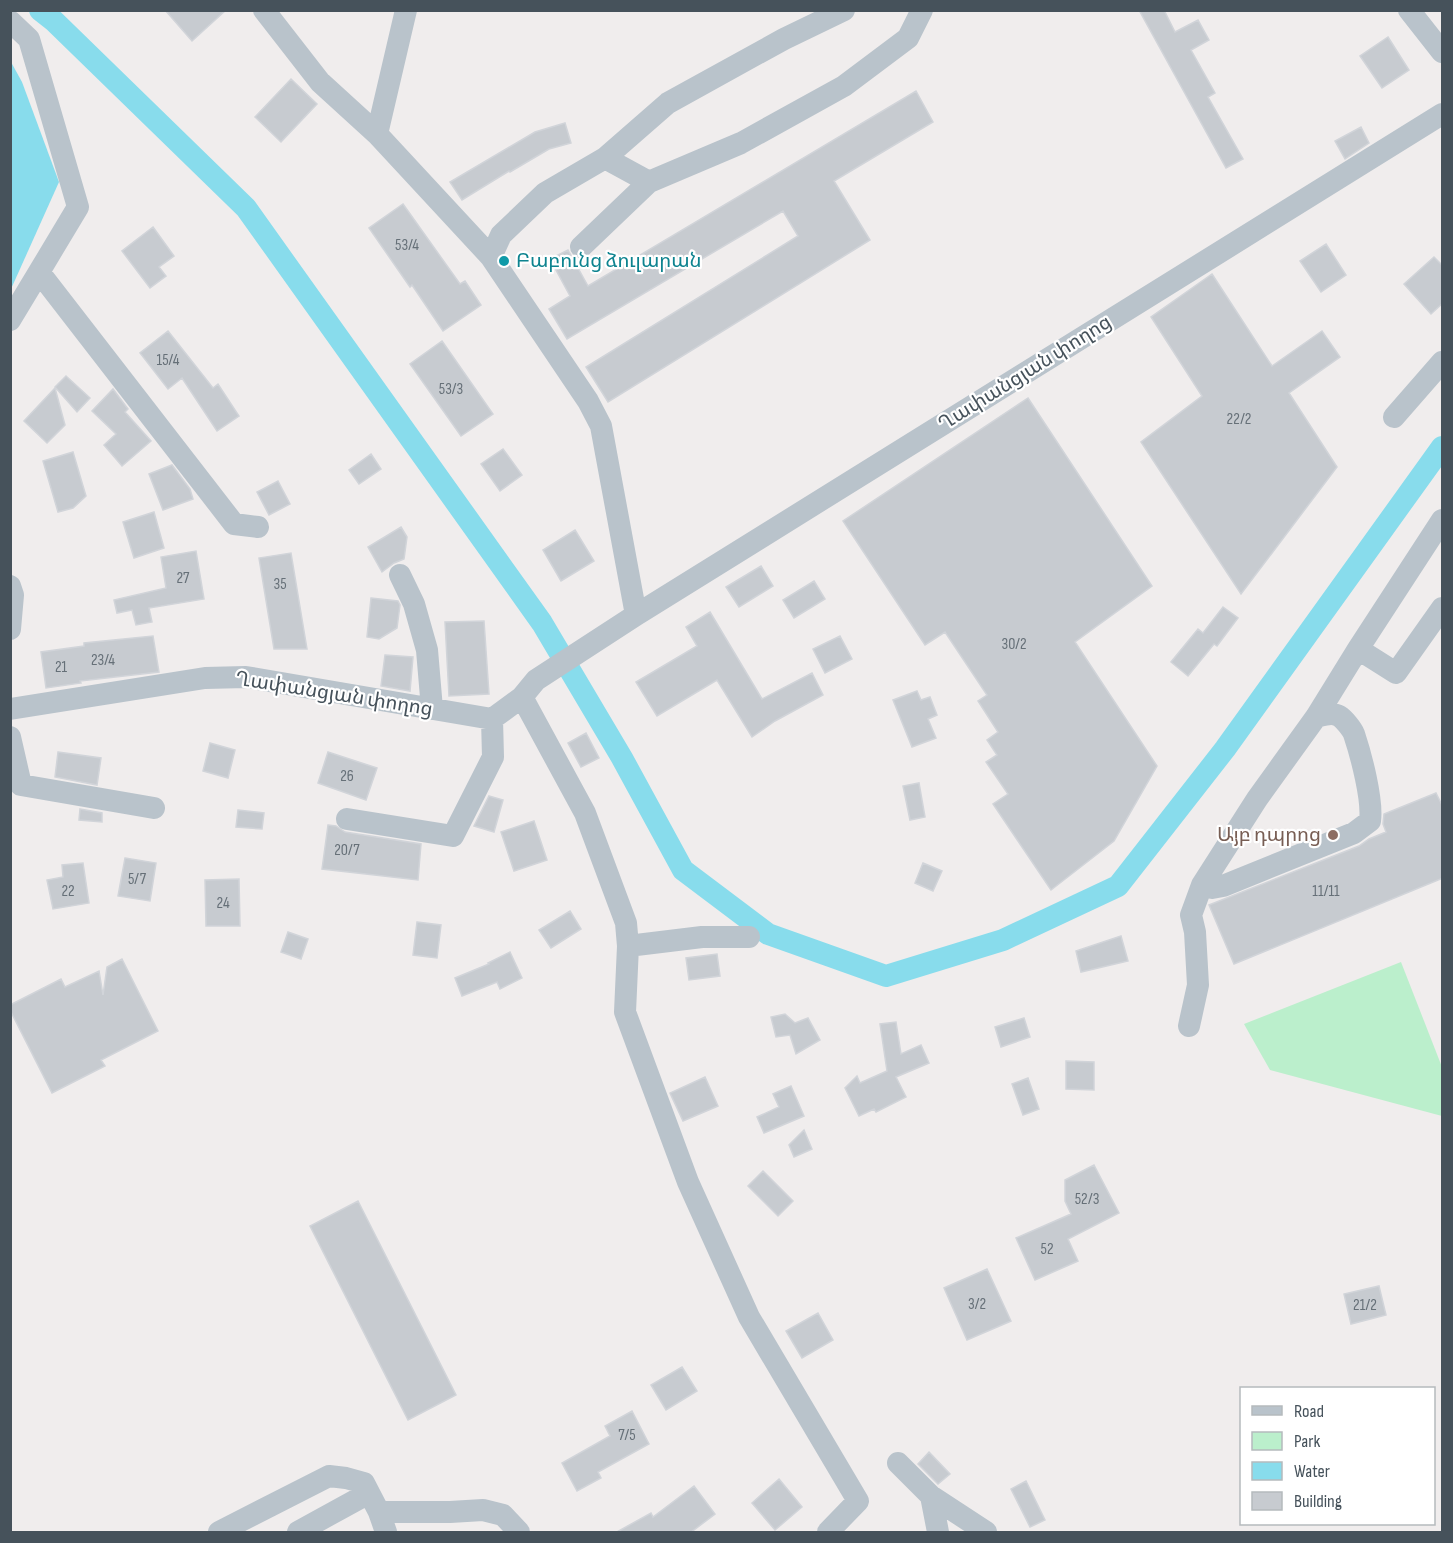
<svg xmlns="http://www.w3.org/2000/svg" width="1453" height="1543" font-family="'Sofia Sans Condensed','Noto Sans Armenian',sans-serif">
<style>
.green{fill:#bbefcc}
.water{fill:#88dcec}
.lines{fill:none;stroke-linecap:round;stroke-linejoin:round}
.canal{stroke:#88dcec;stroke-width:22}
.building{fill:#c7cbd0;stroke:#d1d4d9;stroke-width:1.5}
.minor{stroke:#b9c3cb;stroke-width:22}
.culture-dot{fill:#0f9aa8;stroke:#fff;stroke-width:2}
.education-dot{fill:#8d6e63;stroke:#fff;stroke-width:2}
.labels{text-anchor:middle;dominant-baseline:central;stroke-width:4.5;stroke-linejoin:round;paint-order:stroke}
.number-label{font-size:16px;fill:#667078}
.culture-label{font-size:20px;fill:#0d838f;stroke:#fff;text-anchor:start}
.street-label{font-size:20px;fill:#46525b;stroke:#fff}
.education-label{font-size:20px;fill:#785e54;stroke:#fff;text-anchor:end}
</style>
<rect width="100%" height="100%" fill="#f0eded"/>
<path class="green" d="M 1401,962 L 1442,1067 L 1442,1116 L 1270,1070 L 1244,1024 Z"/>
<path class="water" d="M 11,62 L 22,82 L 59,182 L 11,289 Z"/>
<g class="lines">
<path class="canal" d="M 40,10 L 54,21 L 246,208 L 542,623 L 622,758 L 683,870 L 768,934 L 886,976 L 1003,940 L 1118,886 L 1225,749 L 1442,447"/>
</g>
<path class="building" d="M 165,10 L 226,10 L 192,41 Z
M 1139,10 L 1164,10 L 1175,32 L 1198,20 L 1209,40 L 1191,50 L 1215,93 L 1208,97 L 1243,159 L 1226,168 Z
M 1388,37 L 1409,70 L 1382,88 L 1360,56 Z
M 291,79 L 317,104 L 281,142 L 255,117 Z
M 916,91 L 933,122 L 834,181 L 870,240 L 608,402 L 586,367 L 798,236 L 783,211 L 567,339 L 549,309 L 570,296 L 550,259 L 568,250 L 588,286 Z
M 565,123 L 571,143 L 549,149 L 510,172 L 509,171 L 462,200 L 450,182 L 535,132 Z
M 1361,127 L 1369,143 L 1345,159 L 1335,141 Z
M 403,204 L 460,284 L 465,281 L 481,305 L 443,331 L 412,285 L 410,287 L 369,228 Z
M 153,227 L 174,256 L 159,267 L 166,276 L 150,288 L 122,251 Z
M 1326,244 L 1346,275 L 1321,292 L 1300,261 Z
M 1434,257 L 1443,266 L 1443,303 L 1431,314 L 1404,284 Z
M 1212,274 L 1272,366 L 1322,331 L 1340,357 L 1289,393 L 1337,467 L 1241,594 L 1141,442 L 1202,396 L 1151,317 Z
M 168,331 L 213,388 L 218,384 L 239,416 L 217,431 L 182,378 L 168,389 L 140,353 Z
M 442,341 L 493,414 L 461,436 L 410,364 Z
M 66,376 L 90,398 L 77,412 L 55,387 Z
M 55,388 L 65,425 L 47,443 L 24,421 Z
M 113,389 L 128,409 L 125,412 L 151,441 L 122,466 L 104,445 L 116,434 L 92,411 Z
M 1028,398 L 1152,586 L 1075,642 L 1157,766 L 1114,841 L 1051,890 L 993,804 L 1008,794 L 986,762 L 997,755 L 987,740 L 998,732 L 978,701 L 987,695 L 945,632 L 925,645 L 843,521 Z
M 503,449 L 522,475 L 500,491 L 481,464 Z
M 73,452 L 86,496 L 73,508 L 58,512 L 43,461 Z
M 371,454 L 381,469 L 359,484 L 349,470 Z
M 172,465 L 190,489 L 193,499 L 163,510 L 149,474 Z
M 278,481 L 290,504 L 269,515 L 257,492 Z
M 154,512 L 164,548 L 134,558 L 123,522 Z
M 401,527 L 407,537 L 404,559 L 394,563 L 382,572 L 368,547 Z
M 575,530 L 594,561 L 561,581 L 543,550 Z
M 196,551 L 204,599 L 149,608 L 152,622 L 136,625 L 132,610 L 117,613 L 114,600 L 166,588 L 161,557 Z
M 291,553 L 307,649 L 274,649 L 259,558 Z
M 761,566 L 773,586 L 739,607 L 726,587 Z
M 814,581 L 825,599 L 794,618 L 783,600 Z
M 371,598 L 398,601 L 400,605 L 397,628 L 379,639 L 367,637 Z
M 1223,607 L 1238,618 L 1217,646 L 1214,644 L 1188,676 L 1171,662 L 1198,629 L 1203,633 Z
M 710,612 L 762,699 L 812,673 L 823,695 L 775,721 L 752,737 L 717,680 L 657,716 L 636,682 L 697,646 L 686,627 Z
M 484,621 L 489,694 L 449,696 L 445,622 Z
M 153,636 L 159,672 L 80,681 L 81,683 L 46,688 L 41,652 L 84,646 L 84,643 Z
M 840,636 L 852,659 L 825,673 L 813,649 Z
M 385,655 L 413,657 L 410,691 L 381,686 Z
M 917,691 L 921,700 L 930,697 L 937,715 L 928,719 L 936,738 L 912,747 L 893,700 Z
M 586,733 L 599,758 L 581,767 L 568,743 Z
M 210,743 L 235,750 L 228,778 L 203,771 Z
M 58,752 L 101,758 L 97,785 L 55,777 Z
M 328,752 L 377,768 L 366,800 L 318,783 Z
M 919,783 L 925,817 L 910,820 L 903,786 Z
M 1436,793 L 1443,807 L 1443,878 L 1234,964 L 1209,905 L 1359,846 L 1369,839 L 1386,832 L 1383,824 L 1384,814 Z
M 489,796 L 503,800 L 494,832 L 474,826 Z
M 80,809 L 102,813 L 102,822 L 79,820 Z
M 238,810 L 264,813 L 262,829 L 236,827 Z
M 534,821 L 547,860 L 514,871 L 501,832 Z
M 328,825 L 336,826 L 345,832 L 421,844 L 418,880 L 322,869 Z
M 125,858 L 156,863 L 150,901 L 118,896 Z
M 83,863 L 89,903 L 53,909 L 47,880 L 63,877 L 62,865 Z
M 923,863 L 942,871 L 933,891 L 915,883 Z
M 239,879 L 240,926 L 206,926 L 205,880 Z
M 570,911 L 581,929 L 551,948 L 539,930 Z
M 417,922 L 441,925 L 437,958 L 413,955 Z
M 288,932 L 308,939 L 301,959 L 281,952 Z
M 1121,936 L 1128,961 L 1081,972 L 1076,951 Z
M 510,952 L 522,978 L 500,989 L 497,982 L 462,996 L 455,978 L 489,964 L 488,963 Z
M 717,954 L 720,976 L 689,980 L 686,958 Z
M 122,959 L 158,1031 L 101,1060 L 105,1066 L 52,1093 L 10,1010 L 10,1005 L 61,979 L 65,987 L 99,971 L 103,995 L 107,967 Z
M 785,1014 L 795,1023 L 808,1018 L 820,1040 L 796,1054 L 790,1035 L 776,1037 L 771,1017 Z
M 1024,1018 L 1030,1037 L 1001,1047 L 995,1027 Z
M 896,1022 L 901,1054 L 921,1045 L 929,1063 L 896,1077 L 906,1097 L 876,1112 L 874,1109 L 859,1116 L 845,1088 L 857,1076 L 860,1083 L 887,1071 L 880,1024 Z
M 1066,1061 L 1094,1062 L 1094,1090 L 1066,1089 Z
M 705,1077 L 718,1106 L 683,1121 L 670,1093 Z
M 1028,1078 L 1039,1109 L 1023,1115 L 1012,1084 Z
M 791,1086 L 804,1116 L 764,1133 L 757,1117 L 779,1107 L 773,1094 Z
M 804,1130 L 812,1149 L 794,1157 L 789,1145 Z
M 1094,1165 L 1119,1213 L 1068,1239 L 1078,1261 L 1035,1280 L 1016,1238 L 1071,1214 L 1065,1201 L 1065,1180 Z
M 763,1171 L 793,1201 L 778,1216 L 748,1186 Z
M 358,1201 L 456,1395 L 408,1420 L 310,1226 Z
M 987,1269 L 1011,1321 L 967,1340 L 944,1288 Z
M 1379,1286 L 1386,1315 L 1351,1324 L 1344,1294 Z
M 818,1313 L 833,1340 L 802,1358 L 786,1331 Z
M 682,1367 L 697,1391 L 666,1410 L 651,1385 Z
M 632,1411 L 649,1444 L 598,1472 L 601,1478 L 577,1491 L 562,1463 L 610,1436 L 605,1426 Z
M 929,1452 L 950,1474 L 938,1484 L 918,1464 Z
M 779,1479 L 802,1507 L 775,1530 L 752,1503 Z
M 1026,1481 L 1045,1520 L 1030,1527 L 1011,1489 Z
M 694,1486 L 715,1514 L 690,1533 L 615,1533 L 651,1513 L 653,1517 Z"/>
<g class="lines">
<path class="minor" d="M 264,10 L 320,82 L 377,134 L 491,257 L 588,401 L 601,426 L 636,615
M 1409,10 L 1442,52
M 10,21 L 29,39 L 78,207 L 39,272
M 377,134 L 406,10
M 605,158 L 649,182
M 581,247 L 649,182 L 741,143 L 844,86 L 908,38 L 922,10
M 491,257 L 501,235 L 545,193 L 605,158 L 668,103 L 784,39 L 844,10
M 10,320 L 39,272 L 234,524 L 258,527
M 1394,417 L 1442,362
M 400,575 L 414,604 L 427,650 L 432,709
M 10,586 L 13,595 L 10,629
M 1358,649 L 1396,673 L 1442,608
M 522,697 L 585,813 L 626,923 L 628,946 L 625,1012 L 688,1182 L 749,1317 L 858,1501 L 828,1532
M 10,709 L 205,678 L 246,677 L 492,719 L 522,697 L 536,680 L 636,615 L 1442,114
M 10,737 L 21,785 L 154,808
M 347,819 L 453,836 L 493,757 L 492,719
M 1202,885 L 1212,888 L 1223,886 L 1354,833 L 1370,821 C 1373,800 1361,755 1354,734 C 1352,729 1344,719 1339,716 C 1332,712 1324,715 1316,717
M 628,946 L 702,937 L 749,937
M 1189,1026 L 1198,985 L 1195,932 L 1191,915 L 1202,885 L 1257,799 L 1316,717 L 1358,649 L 1442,520
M 898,1463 L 931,1496 L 986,1532
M 931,1496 L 938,1532
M 379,1512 L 450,1512 L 483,1510 L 503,1515 L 519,1532
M 219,1532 L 329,1476 L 346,1478 L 364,1483 L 379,1512 L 386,1532
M 298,1532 L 369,1493"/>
</g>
<circle class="culture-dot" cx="504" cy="261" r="6"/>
<circle class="education-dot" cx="1333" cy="835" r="6"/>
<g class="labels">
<g class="number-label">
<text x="407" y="245">53/4</text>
<text x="168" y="360">15/4</text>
<text x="451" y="389">53/3</text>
<text x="1239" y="419">22/2</text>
<text x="183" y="578">27</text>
<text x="280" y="584">35</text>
<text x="1014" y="644">30/2</text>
<text x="103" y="660">23/4</text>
<text x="61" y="667">21</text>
<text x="347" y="776">26</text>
<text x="347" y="850">20/7</text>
<text x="137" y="879">5/7</text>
<text x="68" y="891">22</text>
<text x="1326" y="891">11/11</text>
<text x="223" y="903">24</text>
<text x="1087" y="1199">52/3</text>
<text x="1047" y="1249">52</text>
<text x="977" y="1304">3/2</text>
<text x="1365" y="1305">21/2</text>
<text x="627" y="1435">7/5</text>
</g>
<g class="culture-label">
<text x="516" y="261">Բաբունց ձուլարան</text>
</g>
<g class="street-label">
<text transform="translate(1025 373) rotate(-32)">Ղափանցյան փողոց</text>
<text transform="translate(334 694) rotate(9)">Ղափանցյան փողոց</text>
</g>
<g class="education-label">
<text x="1321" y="835">Այբ դպրոց</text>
</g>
</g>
<rect width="1453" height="1543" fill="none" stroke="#46525b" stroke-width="24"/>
<rect x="1240" y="1387" width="195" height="138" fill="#ffffff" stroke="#b5babd" stroke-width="1.5"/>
<rect x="1252" y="1406" width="30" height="9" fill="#b9c3cb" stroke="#b5babd" stroke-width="1.5"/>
<text x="1294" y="1417" font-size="18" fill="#46525b">Road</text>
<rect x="1252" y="1432" width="30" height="18" fill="#bbefcc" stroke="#b5babd" stroke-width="1.5"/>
<text x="1294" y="1447" font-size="18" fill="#46525b">Park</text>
<rect x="1252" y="1462" width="30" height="18" fill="#88dcec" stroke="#b5babd" stroke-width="1.5"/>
<text x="1294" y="1477" font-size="18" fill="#46525b">Water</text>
<rect x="1252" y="1492" width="30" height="18" fill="#c7cbd0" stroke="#b5babd" stroke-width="1.5"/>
<text x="1294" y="1507" font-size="18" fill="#46525b">Building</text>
</svg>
